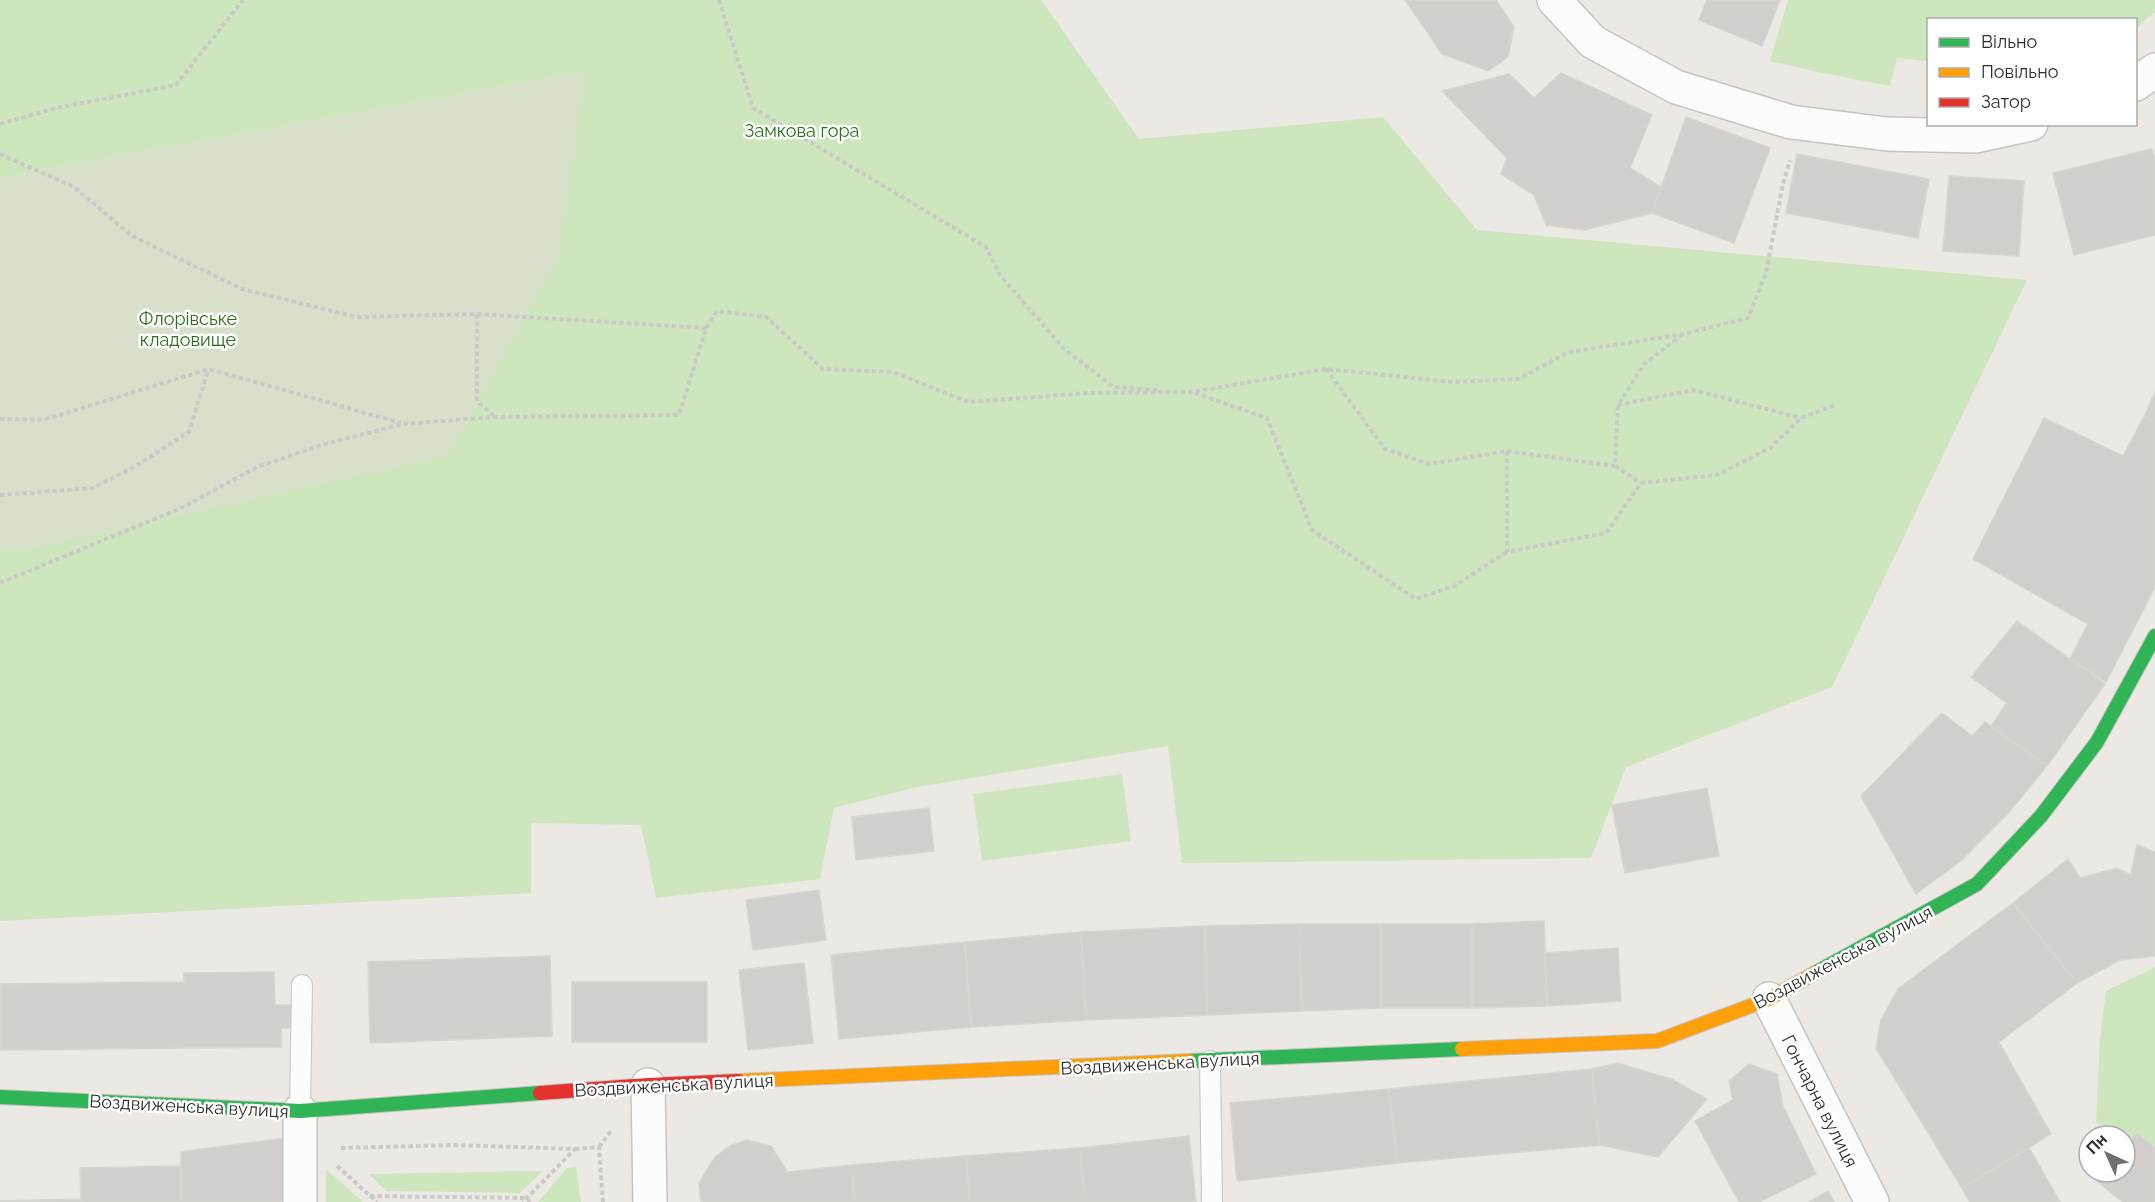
<svg xmlns="http://www.w3.org/2000/svg" width="2155" height="1202" font-family="Raleway,sans-serif">
<style>
.green{fill:#cee6be}
.cemetery{fill:#d8e0cc}
.building{fill:#d1cecb;stroke:#d7d4d0;stroke-width:1.5}
.lines{fill:none;stroke-linecap:round;stroke-linejoin:round}
.lane-casing{stroke:#c5c4c5;stroke-width:22}
.street-casing{stroke:#c5c4c5;stroke-width:36}
.fast-casing{stroke:#c5c4c5;stroke-width:16}
.slow-casing{stroke:#c5c4c5;stroke-width:16}
.jam-casing{stroke:#c5c4c5;stroke-width:16}
.path{stroke:#c9c9c8;stroke-width:4;stroke-dasharray:4.5 3;stroke-linecap:butt}
.lane{stroke:#fcfcfb;stroke-width:20}
.street{stroke:#fcfcfb;stroke-width:33}
.fast{stroke:#30b455;stroke-width:14}
.slow{stroke:#ff9f0a;stroke-width:14}
.jam{stroke:#e5322d;stroke-width:14}
.labels{text-anchor:middle;dominant-baseline:central;stroke-width:5;stroke-linejoin:round;paint-order:stroke}
.park-label{font-size:18px;fill:#2c6e1b;stroke:#fff}
.street-label{font-size:18px;fill:#2e2e2e;stroke:#fff}
</style>
<rect width="100%" height="100%" fill="#ece8e4"/>
<path class="green" d="M 0,0 L 1041,0 L 1139,139 L 1383,117 L 1477,230 L 2027,280 L 1832,687 L 1626,767 L 1591,858 L 1182,863 L 1168,746 L 918,787 L 834,808 L 820,879 L 656,898 L 641,825 L 531,823 L 531,893 L 0,921 L 0,549 L 27,549 L 585,72 L 0,178 Z
M 1788,0 L 2155,0 L 2155,12 L 2136,28 L 2136,20 L 1928,20 L 1928,61 L 1897,58 L 1890,86 L 1823,73 L 1770,61 Z
M 1122,774 L 1131,841 L 982,861 L 973,794 Z
M 2155,967 L 2155,1148 L 2096,1122 L 2100,1038 L 2106,991 Z
M 576,1167 L 581,1202 L 538,1202 L 567,1168 Z
M 326,1169 L 363,1202 L 326,1202 Z
M 543,1171 L 520,1193 L 386,1191 L 369,1174 Z"/>
<path class="cemetery" d="M 585,72 L 558,257 L 448,456 L 27,549 L 0,549 L 0,178 Z"/>
<path class="building" d="M 1405,0 L 1496,0 L 1514,27 L 1508,57 L 1488,71 L 1442,54 Z
M 1707,0 L 1780,0 L 1762,46 L 1699,20 Z
M 1561,73 L 1652,115 L 1630,168 L 1661,187 L 1652,213 L 1584,230 L 1546,225 L 1534,195 L 1501,174 L 1507,158 L 1442,91 L 1509,74 L 1534,98 Z
M 1686,117 L 1770,148 L 1734,243 L 1652,213 Z
M 2152,149 L 2155,159 L 2155,235 L 2074,255 L 2053,173 Z
M 1797,154 L 1929,179 L 1918,238 L 1786,213 Z
M 1949,176 L 2024,181 L 2019,256 L 1943,251 Z
M 2155,392 L 2155,422 L 2144,417 Z
M 2144,417 L 2155,422 L 2155,587 L 2106,682 L 2070,659 L 2088,624 L 1973,559 L 2044,418 L 2123,456 Z
M 2017,621 L 2105,684 L 2047,766 L 1991,726 L 2007,703 L 1971,677 Z
M 1942,713 L 1972,736 L 1985,722 L 2047,766 L 2010,811 L 1962,860 L 1916,894 L 1861,796 Z
M 1707,788 L 1719,856 L 1625,873 L 1612,805 Z
M 929,808 L 934,851 L 856,860 L 852,817 Z
M 2137,845 L 2155,852 L 2155,956 L 2120,960 L 2077,983 L 2013,903 L 2068,859 L 2080,878 L 2117,868 L 2131,875 Z
M 819,890 L 826,940 L 753,950 L 746,900 Z
M 2013,903 L 2077,983 L 1999,1042 L 2051,1134 L 1962,1188 L 1876,1048 L 1881,1020 L 1898,989 Z
M 1544,921 L 1547,1006 L 1472,1008 L 1472,924 Z
M 1299,924 L 1302,1011 L 1207,1015 L 1205,926 Z
M 1299,924 L 1381,924 L 1381,1008 L 1302,1011 Z
M 1381,924 L 1472,924 L 1472,1008 L 1381,1008 Z
M 1205,926 L 1207,1015 L 1086,1020 L 1081,932 Z
M 1081,932 L 1086,1020 L 971,1027 L 965,942 Z
M 965,942 L 971,1027 L 839,1039 L 831,955 Z
M 1618,948 L 1621,1001 L 1547,1006 L 1545,953 Z
M 550,956 L 552,1036 L 370,1043 L 368,962 Z
M 804,963 L 813,1043 L 748,1050 L 739,970 Z
M 274,972 L 275,1005 L 293,1005 L 294,1028 L 281,1028 L 281,1047 L 0,1050 L 0,984 L 184,982 L 184,973 Z
M 572,982 L 707,982 L 707,1042 L 572,1042 Z
M 1617,1063 L 1671,1079 L 1707,1099 L 1658,1157 L 1599,1145 L 1592,1069 Z
M 1749,1064 L 1777,1074 L 1783,1106 L 1816,1174 L 1759,1202 L 1739,1202 L 1695,1121 L 1733,1100 L 1729,1081 Z
M 1592,1069 L 1599,1145 L 1397,1163 L 1389,1089 Z
M 1389,1089 L 1397,1163 L 1237,1181 L 1230,1103 Z
M 2137,1133 L 2155,1148 L 2155,1202 L 2123,1202 L 2098,1182 L 2105,1172 L 2125,1172 L 2125,1148 Z
M 1189,1136 L 1196,1202 L 1085,1202 L 1080,1148 Z
M 292,1137 L 292,1202 L 181,1202 L 181,1152 Z
M 747,1140 L 771,1146 L 787,1172 L 852,1165 L 854,1202 L 701,1202 L 699,1183 L 715,1157 L 730,1146 Z
M 1080,1148 L 1085,1202 L 970,1202 L 966,1156 Z
M 2029,1148 L 2060,1202 L 1970,1202 L 1962,1188 Z
M 966,1156 L 970,1202 L 854,1202 L 852,1165 Z
M 180,1166 L 181,1202 L 81,1202 L 80,1168 Z
M 1828,1191 L 1834,1202 L 1809,1202 Z
M 81,1199 L 81,1202 L 0,1202 L 0,1201 Z"/>
<g class="lines">
<defs>
<path id="lane" d="M 1210,1061 L 1212,1202
M 300,1111 L 302,985"/>
<path id="street" d="M 1554,0 L 1593,42 L 1676,87 L 1791,122 L 1887,134 L 1976,136 L 2031,124
M 2136,84 L 2155,70
M 1769,999 L 1872,1202
M 648,1085 L 650,1202
M 300,1111 L 300,1202"/>
<path id="fast" d="M 1815,973 L 1977,884 L 2041,816 L 2097,742 L 2155,636
M 1189,1061 L 1462,1049
M 0,1097 L 300,1111 L 540,1093"/>
<path id="slow" d="M 1462,1049 L 1657,1041 L 1769,999 L 1815,973
M 738,1081 L 1189,1061"/>
<path id="jam" d="M 540,1093 L 648,1085 L 738,1081"/>
</defs>
<use href="#lane" class="lane-casing"/>
<use href="#street" class="street-casing"/>
<use href="#fast" class="fast-casing"/>
<use href="#slow" class="slow-casing"/>
<use href="#jam" class="jam-casing"/>
<path class="path" d="M 719,0 L 753,108 L 986,247 L 1000,275 L 1064,349 L 1114,387 L 1157,390
M 0,124 L 56,108 L 176,85 L 243,0
M 0,154 L 74,187 L 132,236 L 242,289 L 357,317 L 477,314 L 706,328
M 477,314 L 477,401 L 494,416
M 1326,369 L 1385,449 L 1429,464 L 1507,451 L 1615,466 L 1618,405 L 1644,364 L 1683,334
M 1195,393 L 1267,418 L 1312,530 L 1416,599 L 1456,585 L 1507,552
M 1618,405 L 1693,390 L 1801,418
M 0,419 L 43,420 L 209,369 L 401,423
M 1507,451 L 1507,552 L 1606,533 L 1641,483 L 1717,475 L 1770,448 L 1801,418 L 1835,405
M 1615,466 L 1641,483
M 0,495 L 93,488 L 134,467 L 189,432 L 208,370
M 0,583 L 181,508 L 257,467 L 321,445 L 403,424 L 494,417 L 679,415 L 706,328 L 717,311 L 766,317 L 823,369 L 893,372 L 968,402 L 1088,393 L 1192,392 L 1326,369 L 1453,382 L 1518,379 L 1569,352 L 1684,334 L 1748,318 L 1766,273 L 1783,184 L 1790,160
M 599,1147 L 611,1131
M 341,1148 L 454,1145 L 575,1149 L 523,1202
M 575,1149 L 599,1147 L 603,1202
M 337,1166 L 377,1202
M 370,1196 L 527,1198 L 530,1202"/>
<use href="#lane" class="lane"/>
<use href="#street" class="street"/>
<use href="#fast" class="fast"/>
<use href="#slow" class="slow"/>
<use href="#jam" class="jam"/>
</g>
<g class="labels">
<g class="park-label">
<text x="802" y="130">Замкова гора</text>
<text x="188" y="318">Флорівське<tspan x="188" dy="21">кладовище</tspan></text>
</g>
<g class="street-label">
<text transform="translate(1843 957) rotate(-28)">Воздвиженська вулиця</text>
<text transform="translate(1160 1063) rotate(-3)">Воздвиженська вулиця</text>
<text transform="translate(674 1085) rotate(-3)">Воздвиженська вулиця</text>
<text transform="translate(1820 1101) rotate(63)">Гончарна вулиця</text>
<text transform="translate(189 1106) rotate(3)">Воздвиженська вулиця</text>
</g>
</g>
<rect x="1927" y="18" width="210" height="108" fill="#ffffff" stroke="#ababab" stroke-width="1.5"/>
<rect x="1939" y="38" width="30" height="9" fill="#30b455" stroke="#ababab" stroke-width="1.5"/>
<text x="1981" y="48" font-size="18" fill="#2e2e2e">Вільно</text>
<rect x="1939" y="68" width="30" height="9" fill="#ff9f0a" stroke="#ababab" stroke-width="1.5"/>
<text x="1981" y="78" font-size="18" fill="#2e2e2e">Повільно</text>
<rect x="1939" y="98" width="30" height="9" fill="#e5322d" stroke="#ababab" stroke-width="1.5"/>
<text x="1981" y="108" font-size="18" fill="#2e2e2e">Затор</text>
<g transform="translate(2107 1154) rotate(315)"><circle r="28" fill="#ffffff" stroke="#ababab" stroke-width="1.5"/>
<path d="M0-4.5L10 22L0 15L-10 22Z" fill="#706f6e"/>
<text y="-9" font-size="16" font-weight="bold" text-anchor="middle" fill="#2e2e2e">Пн</text>
</g>
</svg>
